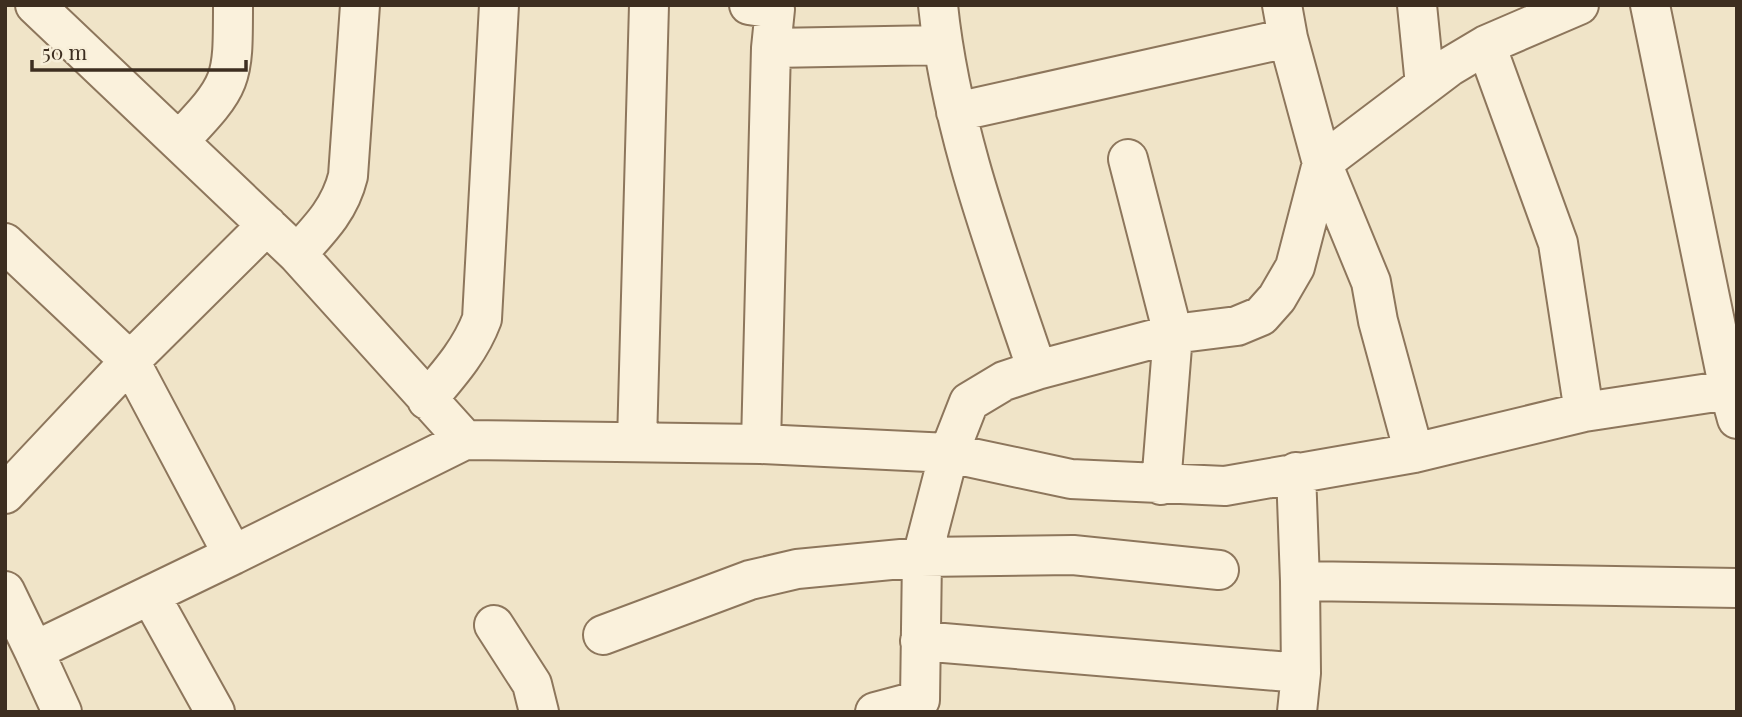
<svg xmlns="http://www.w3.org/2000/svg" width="1742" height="717" font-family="'Playfair Display',serif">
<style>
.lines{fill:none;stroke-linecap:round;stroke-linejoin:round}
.minor-casing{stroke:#8d765c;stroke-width:42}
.minor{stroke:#faf1dc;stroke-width:38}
</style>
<rect width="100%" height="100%" fill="#f0e4c8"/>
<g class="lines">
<defs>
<path id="minor" d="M 35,5 L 297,254 L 465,440 L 761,444 L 949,453 L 1071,479 L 1225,486 L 1414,453 L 1584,412 L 1729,390 L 1737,419
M 749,5 L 775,9 L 771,48 L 761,444
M 938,5 C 951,131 997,251 1037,370
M 1282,5 L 1288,38 L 1322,163 L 1371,282 L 1378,321 L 1414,453
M 1417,5 L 1425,85
M 1650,5 L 1729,390
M 1486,45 L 1558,243 L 1584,412
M 771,48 L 942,45
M 956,112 L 1288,38
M 180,140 C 233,84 233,82 233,5
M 1128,159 L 1173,334 L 1161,485
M 5,243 L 130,361 L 233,555 L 465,440
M 297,254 C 320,229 340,209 348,176 L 360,5
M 427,400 C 449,374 470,351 482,319 L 499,5
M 637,442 L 649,5
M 1296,472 L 1300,581 L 1737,588
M 5,494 L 130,361 L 267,225
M 1300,581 L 1301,673
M 5,591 L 34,651 L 233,555
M 150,595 L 215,712
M 494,625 L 532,684 L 539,712
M 603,635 L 750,580 L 797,569 L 922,557 L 1073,555 L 1219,570
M 920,641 L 1301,673 L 1297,712
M 34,651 L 62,712
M 875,712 L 920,700 L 922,557 L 949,453 L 969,402 L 1004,381 L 1037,370 L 1173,334 L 1237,326 L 1261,316 L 1277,298 L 1295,267 L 1322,163 L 1449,67 L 1486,45 L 1579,5"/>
</defs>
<use href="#minor" class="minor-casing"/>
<use href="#minor" class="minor"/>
</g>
<rect width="1742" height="717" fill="none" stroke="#3d2e20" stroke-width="14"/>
<path d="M32 60v10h214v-10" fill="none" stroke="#3d2e20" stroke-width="3.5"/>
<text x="42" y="60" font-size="21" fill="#3d2e20" stroke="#f7eed8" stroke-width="5" paint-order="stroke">50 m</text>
</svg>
